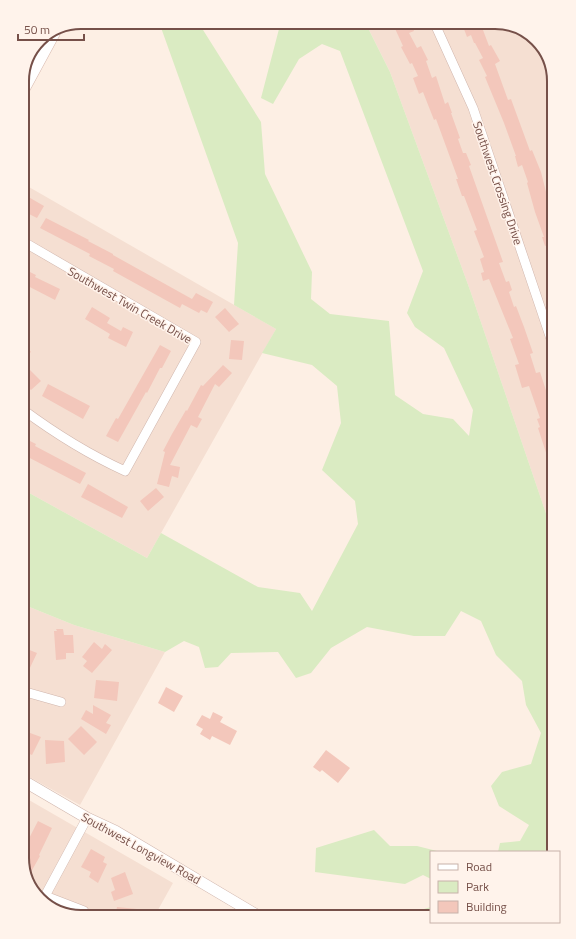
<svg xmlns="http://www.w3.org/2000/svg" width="576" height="939" font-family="'Titillium Web',sans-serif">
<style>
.residential{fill:#f5dfd2}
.green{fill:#daebc2}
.building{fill:#f3c7bb}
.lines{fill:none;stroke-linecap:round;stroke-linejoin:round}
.minor-casing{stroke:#d0b6ad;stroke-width:10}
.tertiary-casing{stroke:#d0b6ad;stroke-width:12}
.secondary-casing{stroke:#d7b7ac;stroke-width:13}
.minor{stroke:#fff;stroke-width:9}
.tertiary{stroke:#fff;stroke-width:11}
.secondary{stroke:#fff;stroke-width:12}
.labels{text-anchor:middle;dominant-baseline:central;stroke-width:3;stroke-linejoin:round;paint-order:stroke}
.street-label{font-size:12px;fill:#765049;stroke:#fff3eb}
.rim{fill:none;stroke:#765049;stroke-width:2}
</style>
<rect width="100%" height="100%" fill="#fdefe4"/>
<path class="residential" d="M 365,22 L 499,22 L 528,32 L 548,55 L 554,81 L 554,537 L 470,290 L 390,72 Z
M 22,183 L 276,329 L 147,558 L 22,489 Z
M 22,604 L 74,625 L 165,652 L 80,805 L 22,773 Z
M 22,796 L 173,883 L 154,917 L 77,917 L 48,907 L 28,884 L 22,858 Z"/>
<path class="green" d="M 159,22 L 198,22 L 261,122 L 265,174 L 312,272 L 311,299 L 330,314 L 389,321 L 395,395 L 423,414 L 453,419 L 469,436 L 473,410 L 444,348 L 415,327 L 407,313 L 423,271 L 340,51 L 322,44 L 299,59 L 273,104 L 261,98 L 279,29 L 279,22 L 365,22 L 390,72 L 470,290 L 554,537 L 554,852 L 498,852 L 500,843 L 520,841 L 529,825 L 499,806 L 491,786 L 502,772 L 531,764 L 541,733 L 526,705 L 522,681 L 496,655 L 481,621 L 461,611 L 445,636 L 414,636 L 367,627 L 331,648 L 311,673 L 296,678 L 278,652 L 231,653 L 218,667 L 205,668 L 199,647 L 184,641 L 165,652 L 74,625 L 22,604 L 22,489 L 147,558 L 161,533 L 258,587 L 300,593 L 312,611 L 358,524 L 355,501 L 322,470 L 341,423 L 337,386 L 312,365 L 262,353 L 276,329 L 234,305 L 238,243 Z
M 374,830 L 390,846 L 417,846 L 441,852 L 431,852 L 431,879 L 423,875 L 405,884 L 315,872 L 316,848 Z
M 431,907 L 431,917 L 414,917 L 424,909 Z"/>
<path class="building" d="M 392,22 L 410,22 L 414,31 L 409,33 L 417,48 L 421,46 L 428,60 L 426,61 L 432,78 L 436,76 L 445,104 L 448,102 L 452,113 L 451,113 L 460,138 L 458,139 L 463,153 L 466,153 L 471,165 L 469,166 L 503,262 L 499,263 L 506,282 L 509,281 L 512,290 L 509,292 L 514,307 L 516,306 L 524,327 L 533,353 L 530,354 L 536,373 L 540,372 L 554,415 L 554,473 L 553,474 L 538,428 L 540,427 L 537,419 L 540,418 L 529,386 L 522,388 L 515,365 L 519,364 L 510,339 L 513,338 L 489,279 L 483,281 L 481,273 L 484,272 L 480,259 L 484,257 L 474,231 L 477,230 L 464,196 L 462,196 L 456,179 L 458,179 L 436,119 L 434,120 L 423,92 L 419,94 L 413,78 L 418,76 L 412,63 L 410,64 L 401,47 L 403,46 Z
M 467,22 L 480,22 L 489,46 L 491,45 L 500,61 L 495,64 L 508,100 L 511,99 L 530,151 L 532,150 L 541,172 L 548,200 L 547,200 L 554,220 L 554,259 L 548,245 L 545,246 L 542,237 L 544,237 L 535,212 L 527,183 L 528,182 L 522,165 L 518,167 L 515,156 L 516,156 L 504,123 L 485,77 L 487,76 L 479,60 L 483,58 L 475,43 L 474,43 L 471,35 L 467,37 L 462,24 Z
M 25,195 L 44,206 L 37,218 L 27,213 L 22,222 L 22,200 Z
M 46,218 L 89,240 L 88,241 L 113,254 L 113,255 L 192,299 L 196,293 L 213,302 L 207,313 L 201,310 L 199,313 L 182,304 L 180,308 L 113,271 L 114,269 L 89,256 L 90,254 L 40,228 Z
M 22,268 L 36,275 L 35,277 L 60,289 L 55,300 L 22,283 Z
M 92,307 L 110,318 L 107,323 L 121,331 L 123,327 L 133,332 L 126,347 L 108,338 L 110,334 L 85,319 Z
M 225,308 L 239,324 L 229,332 L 215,317 Z
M 231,340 L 244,341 L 242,360 L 229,359 Z
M 22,341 L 31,352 L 22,359 Z
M 160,345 L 171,351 L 162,368 L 160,368 L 147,393 L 146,392 L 118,442 L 106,436 L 116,418 L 118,419 Z
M 22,362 L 41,381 L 31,390 L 22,381 Z
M 223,365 L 232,373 L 219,387 L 215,384 L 198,417 L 202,419 L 197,428 L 191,425 L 170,465 L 180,467 L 178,478 L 172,476 L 169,487 L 157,484 L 165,452 L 163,451 L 172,434 L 186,410 L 187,411 L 201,385 L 203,386 Z
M 48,384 L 90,406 L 83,419 L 42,396 Z
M 22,437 L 36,444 L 35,446 L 86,473 L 80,484 L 22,454 Z
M 88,484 L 128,507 L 122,518 L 81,497 Z
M 156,488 L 164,497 L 148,511 L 140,501 Z
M 56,629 L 63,629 L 64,635 L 73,635 L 74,653 L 66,653 L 66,659 L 56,660 L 54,631 L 57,631 Z
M 94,642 L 102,649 L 105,644 L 112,650 L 92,673 L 83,666 L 87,661 L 82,657 Z
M 22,647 L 37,653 L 28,672 L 22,670 Z
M 96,680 L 119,682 L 117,701 L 94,698 Z
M 166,687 L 183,696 L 174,712 L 158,703 Z
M 93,705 L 111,715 L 106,723 L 111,725 L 106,734 L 81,719 L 86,710 L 93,714 Z
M 213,712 L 223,717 L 220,722 L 237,731 L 230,745 L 212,736 L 210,740 L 200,734 L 203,729 L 196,725 L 202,715 L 210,719 Z
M 81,726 L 97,742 L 84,755 L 68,739 Z
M 22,730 L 41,737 L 32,755 L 22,751 Z
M 45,740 L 64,741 L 65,762 L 46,764 Z
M 326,750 L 350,768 L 338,783 L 322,770 L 320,772 L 313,767 Z
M 38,821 L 52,828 L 39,855 L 40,856 L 27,879 L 22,858 L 22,852 Z
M 91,849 L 105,857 L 103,862 L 107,864 L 98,883 L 89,877 L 91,872 L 81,867 Z
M 125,872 L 133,894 L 114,901 L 111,892 L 115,890 L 111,878 Z
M 117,907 L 137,909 L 136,917 L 115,917 Z"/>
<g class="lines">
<defs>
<path id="minor" d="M 434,22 L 473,108 L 554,348
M 543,316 L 554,312
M 22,409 C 53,432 90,455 125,471 L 196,342 L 22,241
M 22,691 L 61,702
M 45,896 L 84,911
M 43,902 L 45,896 L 87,818"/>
<path id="tertiary" d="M 22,780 L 87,818 L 115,831 L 260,917"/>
<path id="secondary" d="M 22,92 L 54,33"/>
</defs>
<use href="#minor" class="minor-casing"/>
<use href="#tertiary" class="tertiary-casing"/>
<use href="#secondary" class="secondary-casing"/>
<use href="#minor" class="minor"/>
<use href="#tertiary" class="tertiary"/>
<use href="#secondary" class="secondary"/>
</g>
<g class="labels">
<g class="street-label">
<text transform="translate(498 183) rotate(71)">Southwest Crossing Drive</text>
<text transform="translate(130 305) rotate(30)">Southwest Twin Creek Drive</text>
<text transform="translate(141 848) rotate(29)">Southwest Longview Road</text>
</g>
</g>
<path d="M0 0H576V939H0ZM81 29H495A52 52 0 0 1 547 81V858A52 52 0 0 1 495 910H81A52 52 0 0 1 29 858V81A52 52 0 0 1 81 29Z" fill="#fff3eb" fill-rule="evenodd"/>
<path class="rim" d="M81 29H495A52 52 0 0 1 547 81V858A52 52 0 0 1 495 910H81A52 52 0 0 1 29 858V81A52 52 0 0 1 81 29Z"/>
<rect x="430" y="851" width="130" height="72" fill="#fff3eb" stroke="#c8b2aa"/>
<rect x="438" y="864" width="20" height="6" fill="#ffffff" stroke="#c8b2aa"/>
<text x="466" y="871" font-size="12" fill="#765049">Road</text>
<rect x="438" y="881" width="20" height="12" fill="#daebc2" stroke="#c8b2aa"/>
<text x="466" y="891" font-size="12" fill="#765049">Park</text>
<rect x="438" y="901" width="20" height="12" fill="#f3c7bb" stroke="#c8b2aa"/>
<text x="466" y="911" font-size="12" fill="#765049">Building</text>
<path d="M18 34v6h66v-6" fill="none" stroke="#765049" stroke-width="2"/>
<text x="24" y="34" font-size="12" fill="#765049" stroke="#fff3eb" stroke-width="3" paint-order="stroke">50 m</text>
</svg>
